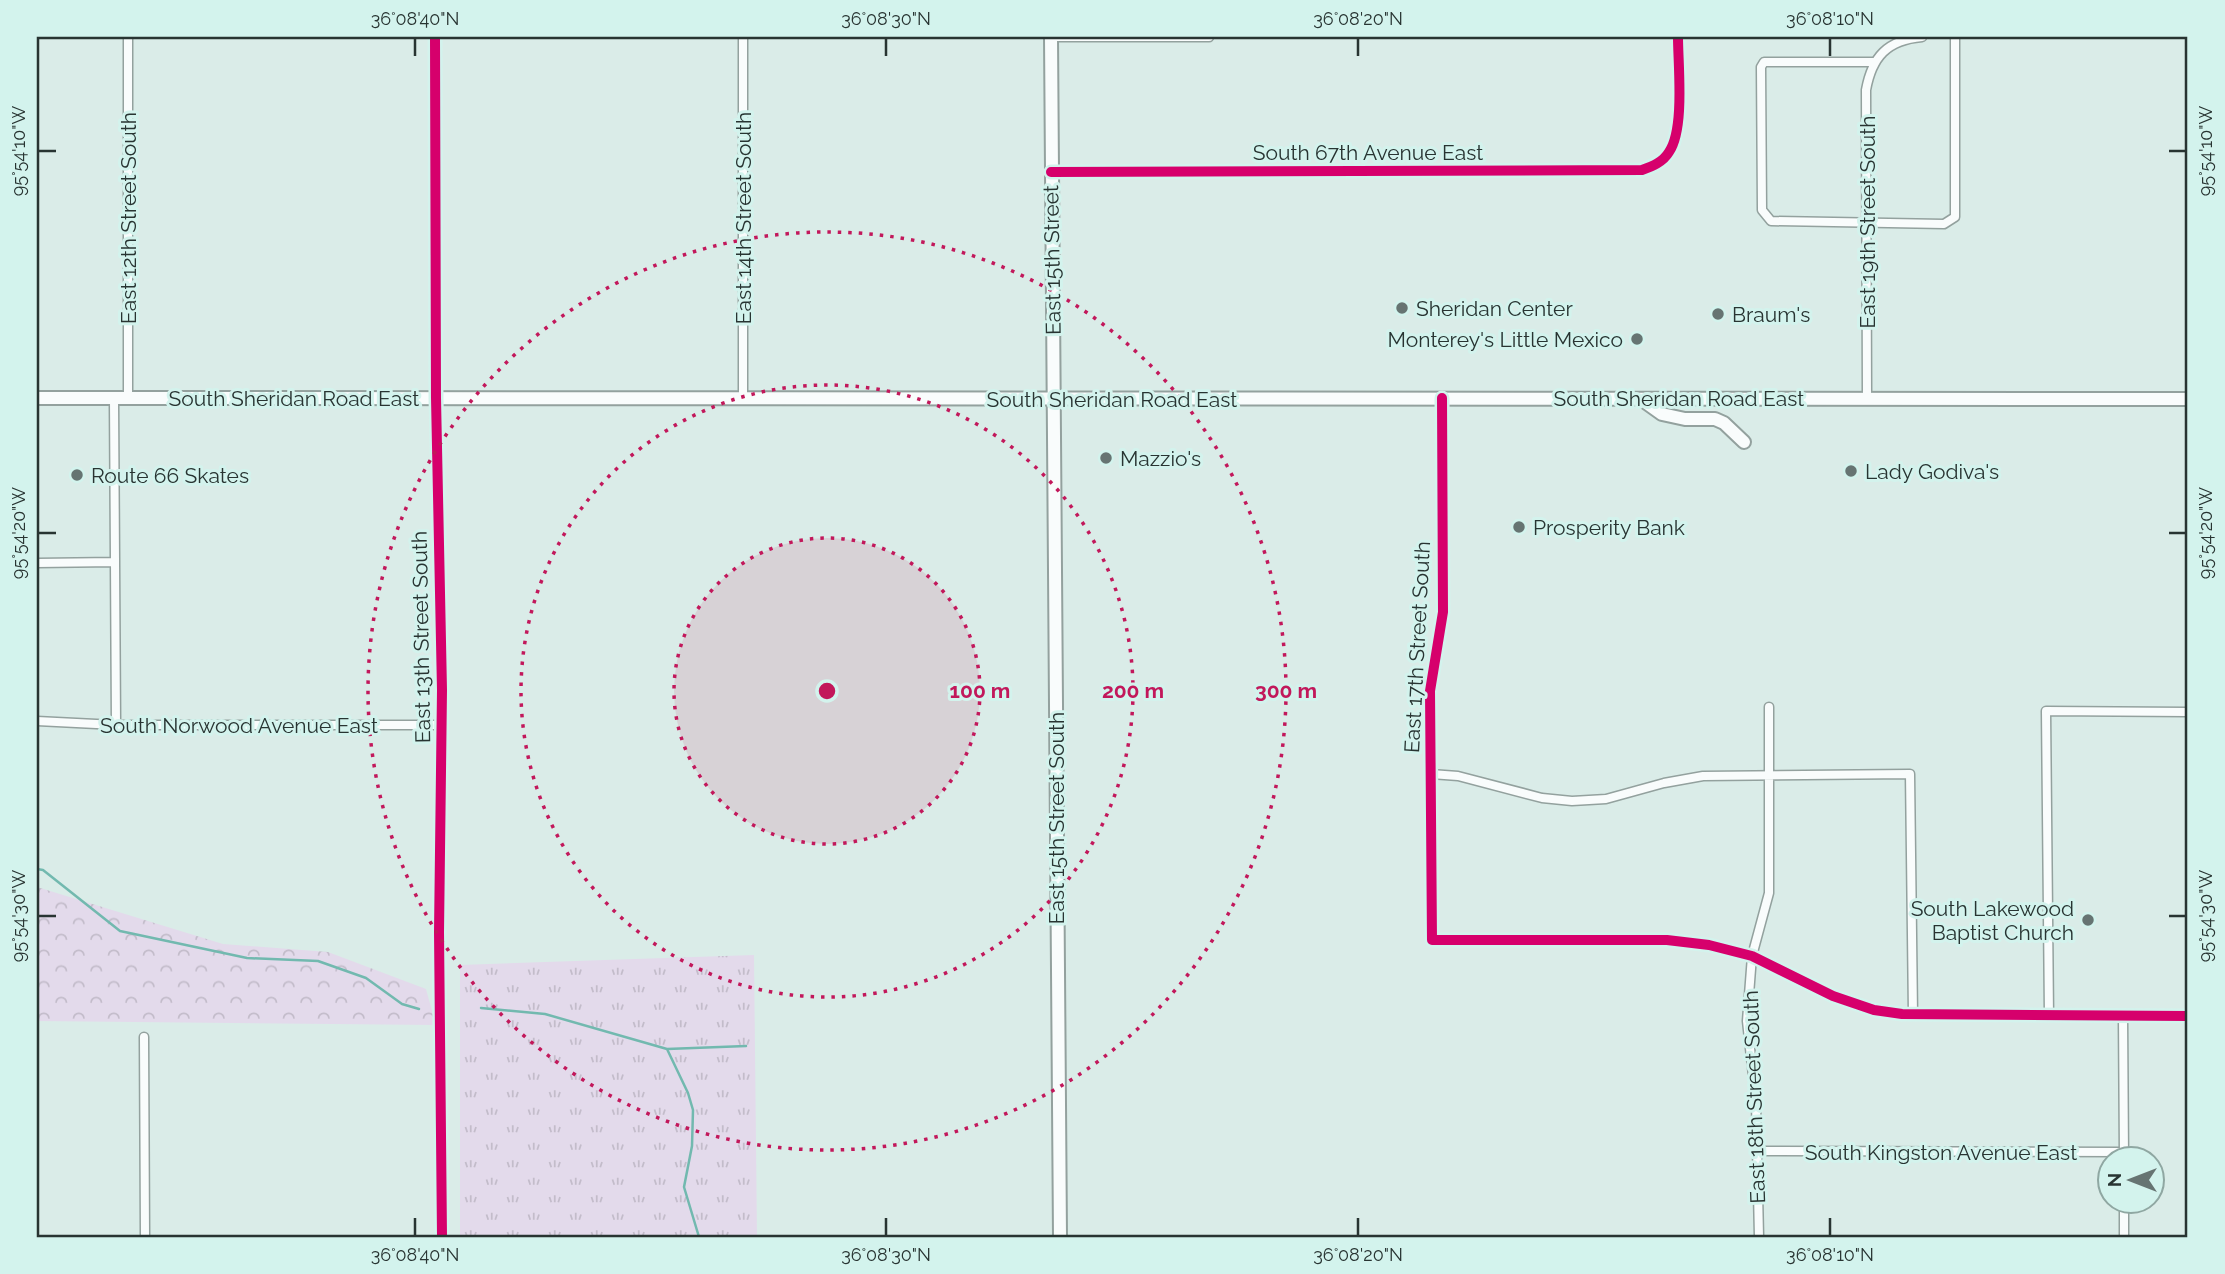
<svg xmlns="http://www.w3.org/2000/svg" width="2225" height="1274" font-family="Raleway,sans-serif">
<style>
.grass{fill:url(#grass-tufts)}
.forest{fill:url(#forest-crowns)}
.lines{fill:none;stroke-linecap:round;stroke-linejoin:round}
.stream{stroke:#72b9af;stroke-width:2.5}
.street-casing{stroke:#93a19e;stroke-width:11}
.secondary-casing{stroke:#93a19e;stroke-width:16}
.street{stroke:#f9fcfc;stroke-width:8}
.secondary{stroke:#f9fcfc;stroke-width:12}
.cycleway-casing{stroke:#d3f3ed;stroke-width:15}
.cycleway{stroke:#d6006c;stroke-width:10}
.ticks{fill:none;stroke:#283432;stroke-width:2.5}
.ring{fill:none;stroke:#c2185b;stroke-width:3.5;stroke-dasharray:3.5 7}
.poi-dot{fill:#667472;stroke:#d3f3ed;stroke-width:2.5}
.labels{text-anchor:middle;dominant-baseline:central;stroke-width:6;stroke-linejoin:round;paint-order:stroke}
.street-label{font-size:21px;fill:#283432;stroke:#d3f3ed}
.poi-label{font-size:21px;fill:#283432;stroke:#d3f3ed;text-anchor:start}
.centre{fill:#c2185b;stroke:#d3f3ed;stroke-width:3.5}
.ring-label{font-size:21px;text-anchor:middle;font-weight:bold;fill:#c2185b;stroke:#d3f3ed;stroke-width:6;stroke-linejoin:round;paint-order:stroke}
.neatline{fill:none;stroke:#283432;stroke-width:2.5}
.ticks-label{font-size:18px;text-anchor:middle;fill:#283432}
</style>
<defs>
<pattern id="grass-tufts" width="24" height="20" patternUnits="userSpaceOnUse" patternTransform="scale(1.75)"><rect width="24" height="20" fill="#e3daeb"/><path d="M3 7l-1-3M5 7V3M7 7l1-3M15 17l-1-3M17 17v-4M19 17l1-3" fill="none" stroke="#c3bcca"/></pattern>
<pattern id="forest-crowns" width="20" height="18" patternUnits="userSpaceOnUse" patternTransform="scale(1.75)"><rect width="20" height="18" fill="#e3daeb"/><path d="M2 6a3 3 0 1 1 6 0M12 15a3 3 0 1 1 6 0" fill="none" stroke="#c3bcca"/></pattern>
</defs>
<rect width="100%" height="100%" fill="#daece8"/>
<path class="grass" d="M 754,955 L 757,1237 L 460,1237 L 460,965 Z"/>
<path class="forest" d="M 37,887 L 223,944 L 328,952 L 426,989 L 436,1025 L 37,1021 Z"/>
<g class="lines">
<path class="stream" d="M 37,869 L 43,870 L 120,931 L 247,958 L 318,961 L 366,978 L 402,1004 L 419,1009
M 481,1008 L 545,1014 L 667,1049 L 746,1046
M 667,1049 L 688,1093 L 693,1110 L 692,1146 L 684,1187 L 699,1237"/>
<defs>
<path id="street" d="M 435,37 L 436,398 L 442,690 L 439,932 L 442,1237
M 743,37 L 743,398
M 1051,37 L 1209,37
M 1874,62 L 1764,62 L 1761,67 L 1762,210 L 1771,221 L 1944,224 L 1955,217 L 1955,37
M 1051,172 L 1642,170 C 1653,166 1663,162 1669,152 C 1685,129 1678,65 1678,37
M 128,398 L 128,37
M 1442,398 L 1443,612 L 1430,691 L 1432,940 L 1667,940 L 1709,945 L 1752,956 L 1833,996 L 1874,1010 L 1902,1014 L 2188,1016
M 1867,398 L 1866,90 C 1872,57 1887,40 1922,37
M 114,399 L 116,725
M 37,563 L 115,562
M 37,721 L 116,725 L 442,725
M 1431,774 L 1458,776 L 1542,798 L 1572,801 L 1606,799 L 1664,783 L 1703,776 L 1910,774 L 1913,1015
M 2049,1016 L 2046,711 L 2188,712
M 2123,1016 L 2124,1158
M 144,1037 L 145,1237
M 1758,1151 L 2123,1152
M 2124,1200 L 2124,1237
M 1759,1237 L 1756,1103 L 1747,1021 L 1752,956 L 1769,893 L 1769,707"/>
<path id="secondary" d="M 1051,37 L 1060,1237
M 37,398 L 2188,399
M 1641,399 L 1662,414 L 1685,419 L 1715,419 L 1724,423 L 1744,442"/>
</defs>
<use href="#street" class="street-casing"/>
<use href="#secondary" class="secondary-casing"/>
<use href="#street" class="street"/>
<use href="#secondary" class="secondary"/>
<defs>
<path id="cycleway" d="M 435,37 L 436,398 L 442,690 L 439,932 L 442,1237
M 1051,172 L 1642,170 C 1653,166 1663,162 1669,152 C 1685,129 1678,65 1678,37
M 1442,398 L 1443,612 L 1430,691 L 1432,940 L 1667,940 L 1709,945 L 1752,956 L 1833,996 L 1874,1010 L 1902,1014 L 2188,1016"/>
</defs>
<use href="#cycleway" class="cycleway-casing"/>
<use href="#cycleway" class="cycleway"/>
</g>
<path class="ticks" d="M 415,38 L 415,56M 886,38 L 886,56M 1358,38 L 1358,56M 1830,38 L 1830,56M 38,151 L 56,151M 2169,151 L 2186,151M 38,533 L 56,533M 2169,533 L 2186,533M 38,916 L 56,916M 2169,916 L 2186,916M 415,1218 L 415,1236M 886,1218 L 886,1236M 1358,1218 L 1358,1236M 1830,1218 L 1830,1236"/>
<circle cx="827" cy="691" r="153" fill="#c2185b" fill-opacity=".12"/>
<g class="ring">
<circle cx="827" cy="691" r="153"/>
<circle cx="827" cy="691" r="306"/>
<circle cx="827" cy="691" r="459"/>
</g>
<g class="poi-dot">
<circle cx="1402" cy="308" r="7"/>
<circle cx="1718" cy="314" r="7"/>
<circle cx="1637" cy="339" r="7"/>
<circle cx="1106" cy="458" r="7"/>
<circle cx="1851" cy="471" r="7"/>
<circle cx="77" cy="475" r="7"/>
<circle cx="1519" cy="527" r="7"/>
<circle cx="2088" cy="920" r="7"/>
</g>
<g class="labels">
<g class="street-label">
<text x="1368" y="152">South 67th Avenue East</text>
<text transform="translate(128 218) rotate(-90)">East 12th Street South</text>
<text transform="translate(743 218) rotate(-90)">East 14th Street South</text>
<text transform="translate(1867 222) rotate(-90)">East 19th Street South</text>
<text transform="translate(1052 260) rotate(-91)">East 15th Street</text>
<text x="294" y="398">South Sheridan Road East</text>
<text x="1679" y="398">South Sheridan Road East</text>
<text x="1112" y="399">South Sheridan Road East</text>
<text transform="translate(421 637) rotate(-91)">East 13th Street South</text>
<text transform="translate(1417 647) rotate(-87)">East 17th Street South</text>
<text x="239" y="725">South Norwood Avenue East</text>
<text transform="translate(1056 818) rotate(-90)">East 15th Street South</text>
<text transform="translate(1754 1097) rotate(-92)">East 18th Street South</text>
<text x="1941" y="1152">South Kingston Avenue East</text>
</g>
<g class="poi-label">
<text x="1416" y="308">Sheridan Center</text>
<text x="1732" y="314">Braum's</text>
<text x="1623" y="339" text-anchor="end">Monterey's Little Mexico</text>
<text x="1120" y="458">Mazzio's</text>
<text x="1865" y="471">Lady Godiva's</text>
<text x="91" y="475">Route 66 Skates</text>
<text x="1533" y="527">Prosperity Bank</text>
<text x="2074" y="908" text-anchor="end">South Lakewood<tspan x="2074" dy="24">Baptist Church</tspan></text>
</g>
</g>
<circle cx="827" cy="691" r="10" class="centre"/>
<g class="ring-label">
<text x="980" y="698">100 m</text>
<text x="1133" y="698">200 m</text>
<text x="1286" y="698">300 m</text>
</g>
<rect width="2225" height="1274" fill="none" stroke="#d3f3ed" stroke-width="77"/>
<g transform="translate(2131 1180) rotate(270)"><circle r="33" fill="#d3f3ed" stroke="#8fa7a2" stroke-width="2"/>
<path d="M0-5L12 26L0 18L-12 26Z" fill="#667472"/>
<text y="-10" font-size="19" font-weight="bold" text-anchor="middle" fill="#283432">N</text>
</g>
<rect x="38" y="38" width="2148" height="1198" class="neatline"/>
<g class="ticks-label">
<text x="415" y="25">36°08'40"N</text>
<text x="886" y="25">36°08'30"N</text>
<text x="1358" y="25">36°08'20"N</text>
<text x="1830" y="25">36°08'10"N</text>
<text transform="translate(2206 151) rotate(-90)" y="6">95°54'10"W</text>
<text transform="translate(19 151) rotate(-90)" y="6">95°54'10"W</text>
<text transform="translate(2206 533) rotate(-90)" y="6">95°54'20"W</text>
<text transform="translate(19 533) rotate(-90)" y="6">95°54'20"W</text>
<text transform="translate(2206 916) rotate(-90)" y="6">95°54'30"W</text>
<text transform="translate(19 916) rotate(-90)" y="6">95°54'30"W</text>
<text x="415" y="1261">36°08'40"N</text>
<text x="886" y="1261">36°08'30"N</text>
<text x="1358" y="1261">36°08'20"N</text>
<text x="1830" y="1261">36°08'10"N</text>
</g>
</svg>
